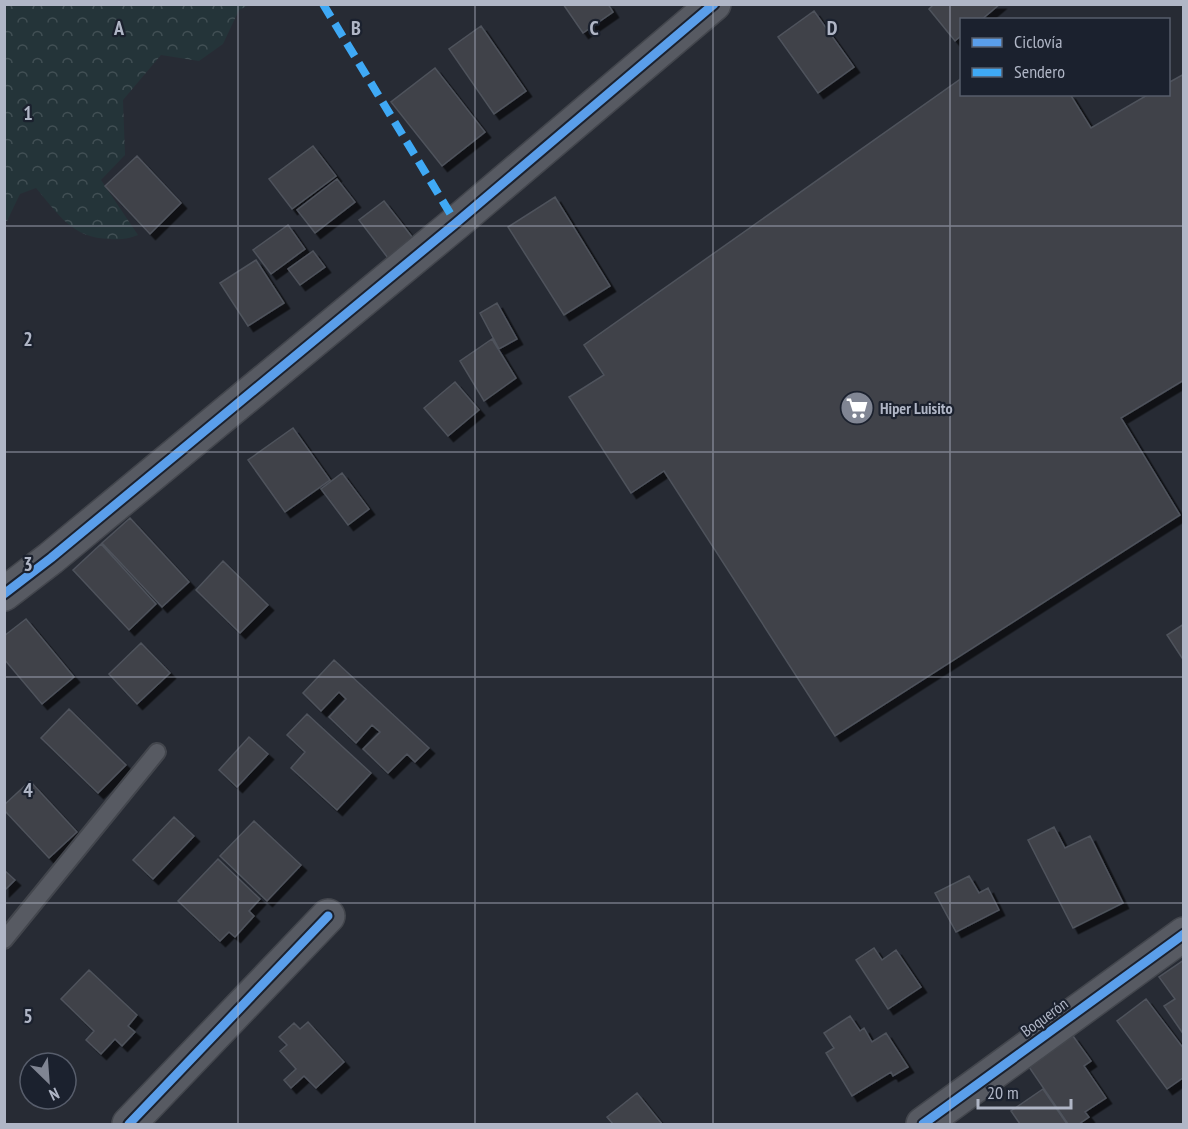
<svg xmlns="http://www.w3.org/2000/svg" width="1188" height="1129" font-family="'PT Sans Narrow',sans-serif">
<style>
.forest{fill:url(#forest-crowns)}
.building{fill:#3f424a;stroke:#4f535c;stroke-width:1.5;filter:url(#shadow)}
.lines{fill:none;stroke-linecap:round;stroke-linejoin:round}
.lane-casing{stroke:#43464d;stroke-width:20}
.street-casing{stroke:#43464d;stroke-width:36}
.lane{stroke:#575a62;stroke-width:16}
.street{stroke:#575a62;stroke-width:33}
.quiet{stroke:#3fa9f5;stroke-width:8;stroke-dasharray:15 8;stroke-linecap:butt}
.cycleway-casing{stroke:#1b212e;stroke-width:13}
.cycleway{stroke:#5a9eea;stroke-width:9}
.grid{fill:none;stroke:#b0b6c6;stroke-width:1.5;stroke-opacity:0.55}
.labels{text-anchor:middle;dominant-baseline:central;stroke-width:4.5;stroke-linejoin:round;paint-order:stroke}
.poi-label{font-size:16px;font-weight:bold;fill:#b0b6c6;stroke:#1b212e;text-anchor:start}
.street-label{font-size:16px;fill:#b0b6c6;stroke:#1b212e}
.grid-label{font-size:20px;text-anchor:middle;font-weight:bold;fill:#b0b6c6;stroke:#1b212e;stroke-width:4.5;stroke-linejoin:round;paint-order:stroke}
</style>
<defs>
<pattern id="forest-crowns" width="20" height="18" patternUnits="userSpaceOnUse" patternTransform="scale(1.5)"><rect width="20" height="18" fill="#243439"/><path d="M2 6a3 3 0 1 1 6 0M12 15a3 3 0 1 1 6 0" fill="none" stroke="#414f54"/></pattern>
<filter id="shadow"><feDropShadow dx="5.5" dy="5.5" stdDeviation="0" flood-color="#0009"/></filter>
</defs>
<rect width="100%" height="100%" fill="#272b34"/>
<path class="forest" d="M 4,5 L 249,5 L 239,10 L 223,44 L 199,61 L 161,55 L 123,100 L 125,155 L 101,180 L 138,235 C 128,239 121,240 110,239 C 72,238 59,215 36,188 L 20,194 L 7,221 L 5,221 Z"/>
<path class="building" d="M 563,4 L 608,4 L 613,12 L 583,33 Z
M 934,4 L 1000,4 L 981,20 L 962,20 L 962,35 L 955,41 L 929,9 Z
M 814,11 L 854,67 L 818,93 L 778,37 Z
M 481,26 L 526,91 L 494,114 L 449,49 Z
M 435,68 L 485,132 L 442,166 L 391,102 Z
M 1184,74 L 1184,380 L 1121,418 L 1180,515 L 835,736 L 664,471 L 631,493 L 569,397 L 604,375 L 584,345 L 962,78 L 962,94 L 1070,94 L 1091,128 L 1149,94 L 1168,94 L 1168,83 Z
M 313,146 L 336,176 L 292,209 L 269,179 Z
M 137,156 L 181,203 L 150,234 L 105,186 Z
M 337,179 L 355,202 L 315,233 L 297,210 Z
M 555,197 L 610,286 L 564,315 L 508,227 Z
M 384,201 L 416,242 L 391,262 L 359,220 Z
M 288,225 L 305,249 L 271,274 L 253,250 Z
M 313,251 L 325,267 L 300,285 L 288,269 Z
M 256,260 L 284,303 L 248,326 L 220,283 Z
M 497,303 L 517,339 L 499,349 L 480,313 Z
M 492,339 L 516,378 L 484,401 L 460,361 Z
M 455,382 L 479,410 L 448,436 L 424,408 Z
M 293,428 L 330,480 L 285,512 L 248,460 Z
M 342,473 L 369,509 L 348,525 L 321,489 Z
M 130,518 L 189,582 L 162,607 L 102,543 Z
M 101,544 L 156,604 L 129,630 L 73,570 Z
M 223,561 L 268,605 L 240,633 L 196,590 Z
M 26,619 L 74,677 L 42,704 L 4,659 L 4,636 Z
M 1184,624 L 1184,661 L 1167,635 Z
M 141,643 L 170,673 L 137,704 L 109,674 Z
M 334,660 L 429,748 L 415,762 L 407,754 L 388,773 L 363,749 L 380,732 L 372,725 L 356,743 L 329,717 L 346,699 L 339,692 L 321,711 L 303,693 Z
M 69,709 L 126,765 L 98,793 L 41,738 Z
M 307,714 L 371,773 L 337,810 L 291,768 L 305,752 L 287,735 Z
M 249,737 L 268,754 L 237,787 L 219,770 Z
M 30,781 L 77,832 L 49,858 L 4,810 L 4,805 Z
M 174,817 L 194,836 L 153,879 L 133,860 Z
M 254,821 L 301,865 L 267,901 L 220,856 Z
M 1054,827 L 1065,848 L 1090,836 L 1123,903 L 1073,928 L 1028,840 Z
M 218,859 L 260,899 L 249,911 L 254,916 L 235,937 L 229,932 L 220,941 L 178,901 Z
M 4,870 L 15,880 L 4,891 Z
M 969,876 L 979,893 L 988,888 L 999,910 L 956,932 L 935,893 Z
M 874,948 L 882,960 L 896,950 L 921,987 L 888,1009 L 856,960 Z
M 1184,960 L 1184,1035 L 1164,1006 L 1175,999 L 1159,977 Z
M 89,970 L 137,1015 L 128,1026 L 135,1032 L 122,1046 L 115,1039 L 101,1054 L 86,1040 L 94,1031 L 61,999 Z
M 1146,999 L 1184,1049 L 1184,1077 L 1167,1089 L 1117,1021 Z
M 850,1016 L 860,1031 L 864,1028 L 872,1042 L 886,1033 L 908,1067 L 893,1076 L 891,1072 L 852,1096 L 826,1053 L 834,1048 L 824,1033 Z
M 308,1022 L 344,1062 L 316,1088 L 304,1076 L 291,1088 L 284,1080 L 296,1069 L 280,1051 L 287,1045 L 279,1037 L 294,1023 L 300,1029 Z
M 1073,1036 L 1091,1061 L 1084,1066 L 1106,1098 L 1085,1112 L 1089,1117 L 1079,1124 L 1068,1124 L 1029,1067 Z
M 1043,1089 L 1067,1124 L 1020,1124 L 1011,1111 Z
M 637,1093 L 662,1124 L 613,1124 L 607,1117 Z"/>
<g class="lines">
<defs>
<path id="lane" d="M 4,940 L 157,752"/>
<path id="street" d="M 4,594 L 51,558 L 456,223 L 714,4
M 129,1124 L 328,916
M 923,1124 L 1184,934"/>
</defs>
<use href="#lane" class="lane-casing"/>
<use href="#street" class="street-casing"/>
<use href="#lane" class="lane"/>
<use href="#street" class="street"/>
<path class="quiet" d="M 323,4 L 456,223"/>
<defs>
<path id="cycleway" d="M 4,594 L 51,558 L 456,223 L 714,4
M 129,1124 L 328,916
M 923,1124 L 1184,934"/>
</defs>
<use href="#cycleway" class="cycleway-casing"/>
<use href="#cycleway" class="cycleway"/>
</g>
<path class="grid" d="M 238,4 L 238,1124M 475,4 L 475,1124M 713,4 L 713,1124M 950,4 L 950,1124M 4,226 L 1184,226M 4,452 L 1184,452M 4,677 L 1184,677M 4,903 L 1184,903"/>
<defs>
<symbol id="supermarket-disc" viewBox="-11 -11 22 22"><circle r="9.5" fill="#808593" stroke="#1b212e"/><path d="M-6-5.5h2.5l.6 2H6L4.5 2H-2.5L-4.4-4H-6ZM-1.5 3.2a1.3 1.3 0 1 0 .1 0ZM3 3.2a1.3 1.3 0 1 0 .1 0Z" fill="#fff"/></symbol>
</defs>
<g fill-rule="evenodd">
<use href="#supermarket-disc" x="838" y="389" width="38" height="38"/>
</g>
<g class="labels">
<g class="poi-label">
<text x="880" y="408">Hiper Luisito</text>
</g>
<g class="street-label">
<text transform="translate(1044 1017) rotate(-36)">Boquerón</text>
</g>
</g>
<g class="grid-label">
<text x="119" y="35">A</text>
<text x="356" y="35">B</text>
<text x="594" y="35">C</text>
<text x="832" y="35">D</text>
<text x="28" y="120">1</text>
<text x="28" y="346">2</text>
<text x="28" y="571">3</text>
<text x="28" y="797">4</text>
<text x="28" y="1023">5</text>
</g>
<rect width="1188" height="1129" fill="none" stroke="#b0b6c6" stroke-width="12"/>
<rect x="960" y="18" width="210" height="78" fill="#1b212e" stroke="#575d6b" stroke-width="1.5"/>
<rect x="972" y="38" width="30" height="9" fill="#5a9eea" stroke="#575d6b" stroke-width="1.5"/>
<text x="1014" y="48" font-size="18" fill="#b0b6c6">Ciclovía</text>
<rect x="972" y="68" width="30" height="9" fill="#3fa9f5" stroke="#575d6b" stroke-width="1.5"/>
<text x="1014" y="78" font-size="18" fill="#b0b6c6">Sendero</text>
<g transform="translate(48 1081) rotate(155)"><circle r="28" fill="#1b212e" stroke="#575d6b" stroke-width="1.5"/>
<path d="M0-4.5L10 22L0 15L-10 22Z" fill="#808593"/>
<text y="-9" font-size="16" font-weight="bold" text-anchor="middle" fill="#b0b6c6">N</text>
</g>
<path d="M978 1099v9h93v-9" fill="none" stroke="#b0b6c6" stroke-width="3"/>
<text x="987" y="1099" font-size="18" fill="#b0b6c6" stroke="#1b212e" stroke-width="4.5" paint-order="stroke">20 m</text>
</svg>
